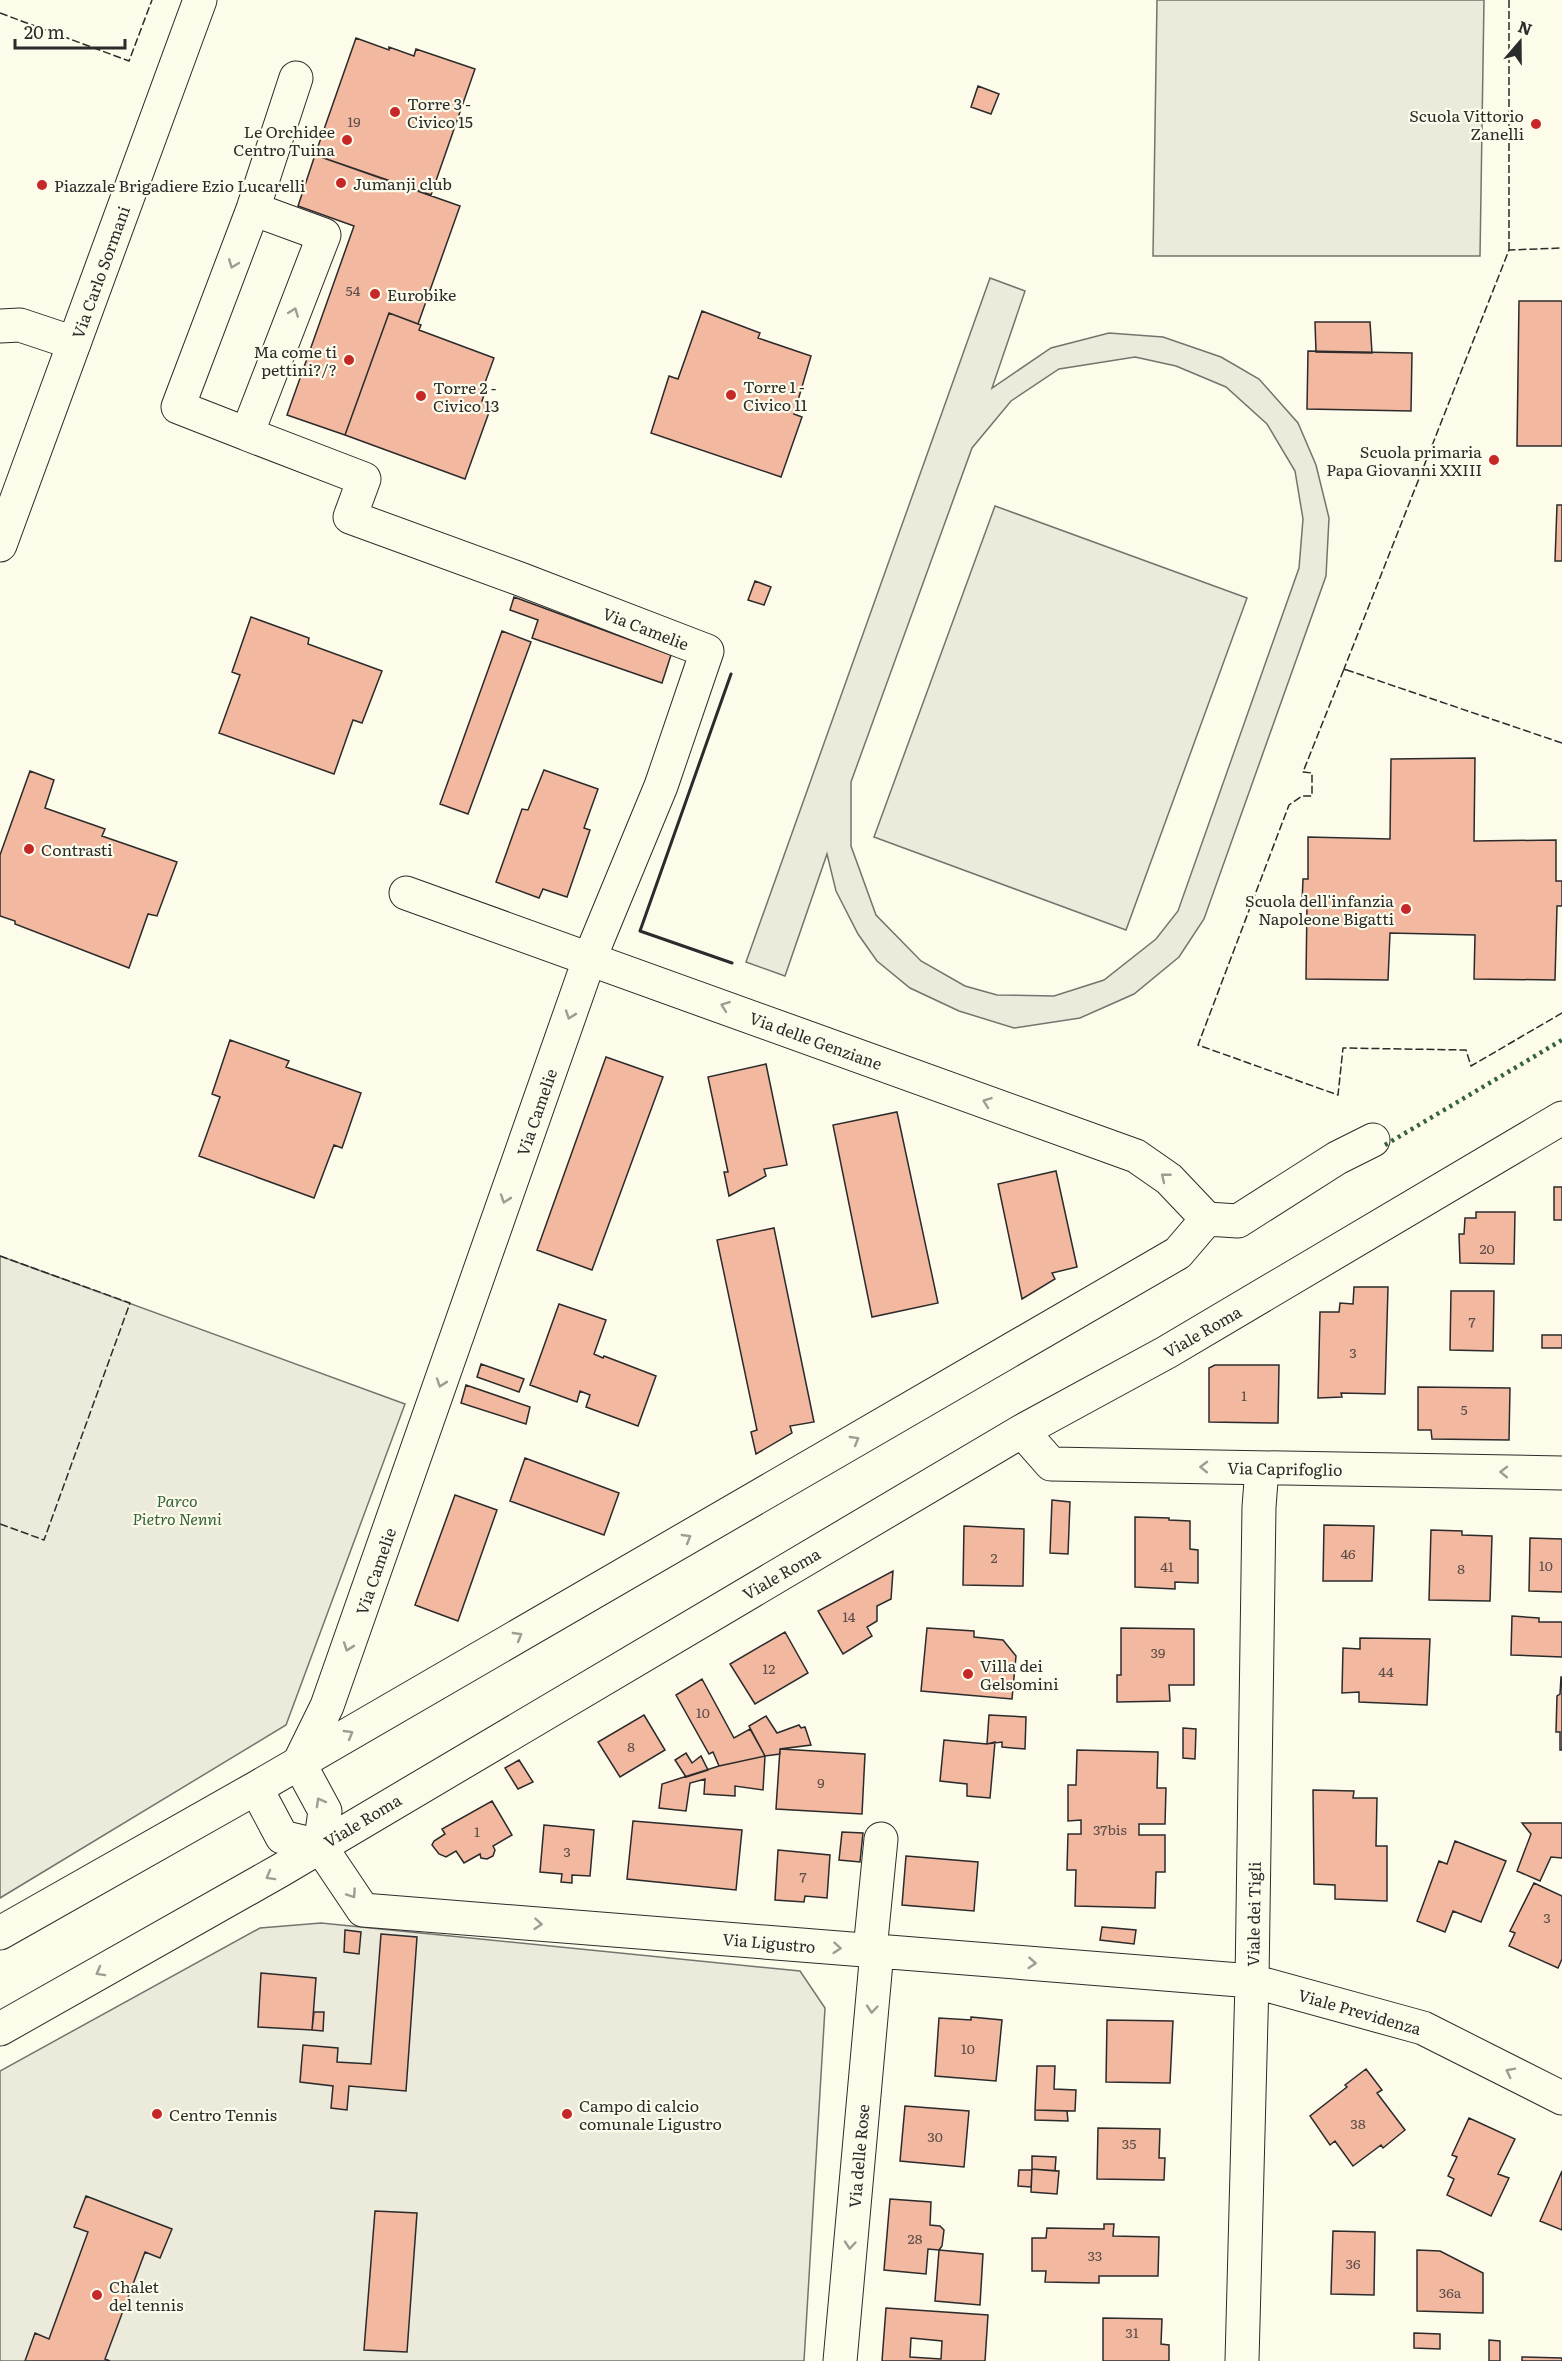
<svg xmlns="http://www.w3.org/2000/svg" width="1562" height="2361" font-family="Literata,serif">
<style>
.green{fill:#ecebdb;stroke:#74746e;stroke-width:1.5;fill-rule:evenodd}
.building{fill:#f2b8a0;stroke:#2b2b2b;stroke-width:1.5;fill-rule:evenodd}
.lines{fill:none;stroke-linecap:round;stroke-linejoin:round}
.minor-casing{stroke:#2b2b2b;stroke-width:35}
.major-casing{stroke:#2b2b2b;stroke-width:35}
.minor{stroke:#fdfbea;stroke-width:33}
.major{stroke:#fdfbea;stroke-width:33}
.hedge{stroke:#34623c;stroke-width:4.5;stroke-dasharray:3 4.5;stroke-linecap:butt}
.fence{stroke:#2b2b2b;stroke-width:1.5;stroke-dasharray:8 3;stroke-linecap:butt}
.wall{stroke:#2b2b2b;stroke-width:3}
.oneway{stroke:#9e9d94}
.poi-dot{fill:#c62828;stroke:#fdfbea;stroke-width:2}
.labels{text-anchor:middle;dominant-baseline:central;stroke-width:4.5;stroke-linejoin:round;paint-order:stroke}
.number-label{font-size:14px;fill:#5d4e48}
.poi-label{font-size:16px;fill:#2b2b2b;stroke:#fdfbea;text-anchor:start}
.street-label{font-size:16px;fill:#2b2b2b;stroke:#fdfbea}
.park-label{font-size:16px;font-style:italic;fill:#34623c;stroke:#fdfbea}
</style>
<rect width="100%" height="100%" fill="#fdfbea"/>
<path class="green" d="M 1157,0 L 1484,0 L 1480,256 L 1153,256 Z
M 990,278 L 1025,291 L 992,388 L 1051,348 L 1109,333 L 1163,337 L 1221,357 L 1259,379 L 1298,423 L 1316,465 L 1329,518 L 1326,576 L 1204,919 L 1179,957 L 1134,994 L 1080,1018 L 1014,1028 L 959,1011 L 910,988 L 877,961 L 858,934 L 836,891 L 827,854 L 785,976 L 746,962 ZM 1135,357 L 1176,366 L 1226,387 L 1267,424 L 1295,471 L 1303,519 L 1299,568 L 1178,911 L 1156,939 L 1104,980 L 1054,996 L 997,995 L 965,986 L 921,961 L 876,915 L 851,846 L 851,782 L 972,448 L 1011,401 L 1059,369 Z
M 995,506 L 1247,598 L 1126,930 L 874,837 Z
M 0,1256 L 405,1404 L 286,1725 L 0,1898 Z
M 321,1923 L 800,1971 L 825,2008 L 804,2361 L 0,2361 L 0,2071 L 260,1928 Z"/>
<path class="building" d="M 356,38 L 389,50 L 389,47 L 414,56 L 416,49 L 475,69 L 431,195 L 315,155 Z
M 978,86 L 999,94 L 991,114 L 971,107 Z
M 315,155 L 460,206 L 418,324 L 389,313 L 345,435 L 287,415 L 354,226 L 298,206 Z
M 1519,301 L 1562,301 L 1562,446 L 1517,446 Z
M 702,311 L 760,333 L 758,338 L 811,356 L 794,414 L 802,417 L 781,477 L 651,433 L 669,376 L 678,379 Z
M 389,313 L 421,325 L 419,330 L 494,358 L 482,391 L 485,392 L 482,401 L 492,404 L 465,479 L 345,435 Z
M 1315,322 L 1370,322 L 1372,353 L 1316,352 Z
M 1308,351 L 1412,353 L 1411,411 L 1307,409 Z
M 1557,505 L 1562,505 L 1562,561 L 1555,561 Z
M 755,581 L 771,587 L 764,605 L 748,600 Z
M 514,597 L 671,655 L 662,683 L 532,638 L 538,620 L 510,610 Z
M 251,617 L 309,638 L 308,644 L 382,671 L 362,723 L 353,720 L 334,774 L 219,733 L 240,675 L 232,672 Z
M 502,631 L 531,642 L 468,814 L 440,804 Z
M 1475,758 L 1474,841 L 1556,840 L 1556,881 L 1562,881 L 1562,906 L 1557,906 L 1555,980 L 1474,979 L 1475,935 L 1390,933 L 1388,980 L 1306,979 L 1307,903 L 1302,903 L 1303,879 L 1308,879 L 1308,837 L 1390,839 L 1391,759 Z
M 544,770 L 598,789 L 584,828 L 590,830 L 567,897 L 543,889 L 539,898 L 496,882 L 522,809 L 528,810 Z
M 30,771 L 54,780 L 45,808 L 105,829 L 102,836 L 177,862 L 157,916 L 148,914 L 129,968 L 15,924 L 15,921 L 0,916 L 0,855 Z
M 230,1040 L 289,1061 L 286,1067 L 361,1093 L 342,1148 L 334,1145 L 314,1198 L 199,1156 L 220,1097 L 212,1094 Z
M 606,1057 L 663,1077 L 592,1270 L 537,1250 Z
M 766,1064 L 787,1165 L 764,1169 L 766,1176 L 729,1196 L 724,1172 L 728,1172 L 708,1077 Z
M 897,1112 L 938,1303 L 872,1317 L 833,1125 Z
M 1056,1171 L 1077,1267 L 1052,1273 L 1055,1279 L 1022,1299 L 998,1184 Z
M 1554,1187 L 1562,1187 L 1562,1220 L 1554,1220 Z
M 1476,1212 L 1515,1212 L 1514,1264 L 1460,1263 L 1459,1234 L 1464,1234 L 1465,1218 L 1476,1218 Z
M 774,1228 L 814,1422 L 790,1426 L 792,1433 L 756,1454 L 751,1432 L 757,1430 L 717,1240 Z
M 1354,1287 L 1388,1287 L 1385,1394 L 1341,1393 L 1342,1397 L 1318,1398 L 1320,1312 L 1339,1312 L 1340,1303 L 1353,1304 Z
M 1451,1291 L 1494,1291 L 1493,1351 L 1450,1350 Z
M 559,1304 L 606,1320 L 594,1354 L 603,1358 L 604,1356 L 656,1376 L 638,1426 L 586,1407 L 590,1395 L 580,1391 L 577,1402 L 530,1385 Z
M 1542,1335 L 1562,1335 L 1562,1348 L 1542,1348 Z
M 481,1364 L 524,1379 L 519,1392 L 477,1377 Z
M 1215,1365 L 1279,1365 L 1278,1423 L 1209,1422 L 1209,1368 Z
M 466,1385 L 530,1407 L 526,1424 L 461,1403 Z
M 1418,1387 L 1510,1388 L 1509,1440 L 1432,1439 L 1431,1430 L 1418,1430 Z
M 525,1458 L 619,1493 L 604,1535 L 510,1501 Z
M 455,1495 L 497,1510 L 458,1621 L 415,1605 Z
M 1052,1500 L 1070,1502 L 1068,1554 L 1050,1553 Z
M 1135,1517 L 1169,1518 L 1169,1520 L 1190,1521 L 1190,1549 L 1198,1550 L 1198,1583 L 1175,1582 L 1175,1589 L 1135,1587 Z
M 1324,1525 L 1374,1526 L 1372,1581 L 1323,1581 Z
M 964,1526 L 1024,1529 L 1023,1586 L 963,1585 Z
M 1431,1530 L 1462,1531 L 1462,1535 L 1492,1536 L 1490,1601 L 1429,1600 Z
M 1530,1538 L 1562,1539 L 1562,1592 L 1529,1591 Z
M 893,1571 L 891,1599 L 877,1606 L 877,1621 L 867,1627 L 872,1636 L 843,1654 L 818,1611 Z
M 1512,1616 L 1539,1618 L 1539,1622 L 1562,1622 L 1562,1657 L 1511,1655 Z
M 927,1628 L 974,1631 L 974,1637 L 1003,1640 L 1016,1656 L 1012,1699 L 921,1691 Z
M 1121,1628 L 1194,1629 L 1194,1685 L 1169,1685 L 1170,1701 L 1117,1702 L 1117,1675 L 1121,1675 Z
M 785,1632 L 808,1673 L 755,1704 L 730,1664 Z
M 1360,1638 L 1430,1639 L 1427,1705 L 1359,1702 L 1359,1692 L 1342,1693 L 1343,1648 L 1360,1649 Z
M 1561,1677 L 1562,1677 L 1562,1750 L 1560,1750 L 1560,1732 L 1556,1732 L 1557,1696 L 1560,1694 Z
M 702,1679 L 734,1738 L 750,1729 L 765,1756 L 719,1766 L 713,1752 L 709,1754 L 676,1695 Z
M 644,1715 L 665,1750 L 620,1777 L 598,1742 Z
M 989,1715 L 1026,1717 L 1025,1749 L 1002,1747 L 1002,1742 L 987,1744 Z
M 766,1716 L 777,1733 L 799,1725 L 801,1728 L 805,1727 L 811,1745 L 780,1749 L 780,1754 L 765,1756 L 749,1726 Z
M 1183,1728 L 1196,1729 L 1195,1759 L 1183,1758 Z
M 944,1740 L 987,1744 L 995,1742 L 990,1798 L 967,1796 L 967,1784 L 940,1781 Z
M 780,1749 L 865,1754 L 862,1814 L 776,1809 Z
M 1077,1750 L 1158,1752 L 1157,1788 L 1166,1788 L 1165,1824 L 1139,1824 L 1139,1835 L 1165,1835 L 1165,1872 L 1156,1872 L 1155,1908 L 1075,1906 L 1076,1870 L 1067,1870 L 1068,1834 L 1081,1834 L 1081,1820 L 1068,1821 L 1068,1785 L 1076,1785 Z
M 686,1753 L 692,1763 L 701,1756 L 708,1770 L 686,1777 L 675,1760 Z
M 765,1756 L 763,1790 L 735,1786 L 735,1796 L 704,1794 L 705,1779 L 690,1783 L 686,1811 L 659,1808 L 662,1784 L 719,1766 Z
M 519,1760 L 533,1782 L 518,1789 L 505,1768 Z
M 1313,1790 L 1354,1791 L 1353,1798 L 1377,1798 L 1376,1846 L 1387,1846 L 1387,1901 L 1335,1899 L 1335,1885 L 1314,1884 Z
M 492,1801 L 512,1835 L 493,1846 L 495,1850 L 493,1856 L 487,1859 L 481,1858 L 480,1854 L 464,1863 L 456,1851 L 446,1857 L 439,1854 L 432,1845 L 434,1841 L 445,1834 L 442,1829 Z
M 633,1821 L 742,1830 L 736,1890 L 627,1879 Z
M 1522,1823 L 1562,1823 L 1562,1858 L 1551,1857 L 1540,1881 L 1517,1871 L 1531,1834 Z
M 544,1825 L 594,1830 L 590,1876 L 572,1875 L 572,1883 L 561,1882 L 562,1874 L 540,1872 Z
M 842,1832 L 863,1833 L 860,1862 L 839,1860 Z
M 1455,1841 L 1506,1861 L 1481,1922 L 1453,1911 L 1445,1932 L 1417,1921 L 1439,1861 L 1447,1864 Z
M 778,1850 L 830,1855 L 827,1898 L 805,1896 L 804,1902 L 775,1900 Z
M 906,1856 L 978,1862 L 974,1911 L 902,1905 Z
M 1534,1883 L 1562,1896 L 1562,1959 L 1558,1968 L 1509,1946 L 1515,1933 L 1510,1931 Z
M 1102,1927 L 1136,1930 L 1134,1944 L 1100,1940 Z
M 345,1930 L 361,1932 L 359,1954 L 344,1952 Z
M 381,1934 L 417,1937 L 406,2091 L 349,2086 L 347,2110 L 331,2108 L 333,2086 L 300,2082 L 303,2045 L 338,2048 L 337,2062 L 371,2064 Z
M 261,1973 L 316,1978 L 312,2030 L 258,2027 Z
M 314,2012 L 324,2012 L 323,2031 L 312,2030 Z
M 971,2017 L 1002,2020 L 996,2081 L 935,2076 L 939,2018 L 971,2020 Z
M 1107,2020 L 1173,2021 L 1170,2083 L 1106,2082 Z
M 1037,2066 L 1055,2066 L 1054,2089 L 1076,2090 L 1075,2111 L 1035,2110 Z
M 1366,2069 L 1382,2090 L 1377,2093 L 1405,2130 L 1383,2148 L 1381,2145 L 1353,2166 L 1335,2141 L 1330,2145 L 1310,2116 L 1347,2087 L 1345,2085 Z
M 905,2106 L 969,2111 L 964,2167 L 900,2161 Z
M 1035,2110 L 1067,2111 L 1068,2121 L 1035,2120 Z
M 1469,2118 L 1515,2139 L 1498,2174 L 1509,2178 L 1491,2216 L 1447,2195 L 1454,2179 L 1448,2176 L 1457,2157 L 1452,2155 Z
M 1098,2128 L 1160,2129 L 1159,2158 L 1165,2158 L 1164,2180 L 1097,2179 Z
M 1032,2156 L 1056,2157 L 1055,2171 L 1032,2169 Z
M 1032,2169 L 1059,2171 L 1057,2194 L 1031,2192 Z
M 1019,2170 L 1032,2170 L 1031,2187 L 1018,2186 Z
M 1562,2171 L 1562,2230 L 1540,2221 Z
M 86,2196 L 172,2229 L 160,2258 L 145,2252 L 105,2359 L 110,2361 L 25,2361 L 35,2333 L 49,2339 L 88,2232 L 74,2227 Z
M 890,2199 L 931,2202 L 930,2225 L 940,2226 L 944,2230 L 942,2246 L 939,2250 L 928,2249 L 926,2274 L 884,2270 Z
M 375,2211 L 417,2213 L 407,2352 L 364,2350 Z
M 1104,2224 L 1114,2224 L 1113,2236 L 1159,2237 L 1158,2276 L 1099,2276 L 1099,2283 L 1045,2282 L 1046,2271 L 1032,2271 L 1032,2238 L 1046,2238 L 1047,2228 L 1104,2229 Z
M 1333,2231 L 1375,2232 L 1374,2295 L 1331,2294 Z
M 939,2250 L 983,2254 L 980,2305 L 935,2301 Z
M 1417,2250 L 1440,2251 L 1483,2273 L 1483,2313 L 1417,2311 Z
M 886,2308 L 988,2315 L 985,2361 L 882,2361 ZM 911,2338 L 942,2341 L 941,2359 L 910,2357 Z
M 1103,2318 L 1162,2319 L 1161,2344 L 1169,2345 L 1169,2361 L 1103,2361 Z
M 1414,2333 L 1440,2334 L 1440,2349 L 1414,2348 Z
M 1489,2340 L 1500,2341 L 1500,2361 L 1489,2361 Z
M 1522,2357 L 1562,2358 L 1562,2361 L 1522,2361 Z"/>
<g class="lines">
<defs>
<path id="minor" d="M 253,209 L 324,235 L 247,434 L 178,407 L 253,209 L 296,78
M 0,326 L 20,325 L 74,343
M 247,434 L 364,479 L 350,517 L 520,579 L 707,651 L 661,786 L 589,960 L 327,1706 L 299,1763
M 406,893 L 1136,1156 L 1169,1179 L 1207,1219
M 1207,1219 L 1238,1221 L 1337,1158 L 1373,1140
M 1022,1431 L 1051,1464 L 1562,1473
M 299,1763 L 325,1811 L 320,1846
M 256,1788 L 282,1837 L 320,1846
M 320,1846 L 363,1910 L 1252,1981 L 1423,2028 L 1562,2098
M 0,1933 L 256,1788 L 1178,1253 L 1207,1219
M 870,1950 L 881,1839
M 0,2029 L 281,1870 L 1022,1431 L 1167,1352 L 1562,1118
M 840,2361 L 877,1951
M 1242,2361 L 1252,1981 L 1259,1507 L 1262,1468"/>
<path id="major" d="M 0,545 L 200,0"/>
</defs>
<use href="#minor" class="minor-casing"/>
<use href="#major" class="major-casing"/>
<use href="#minor" class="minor"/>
<use href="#major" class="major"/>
<path class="hedge" d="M 1385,1145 L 1562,1040"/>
<path class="fence" d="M 1509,0 L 1509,250 L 1511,250
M 0,13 L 129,61 L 152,0
M 1346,670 L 1344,669 L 1509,250 L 1562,248
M 1562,743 L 1344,669 L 1303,772 L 1312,773 L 1312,796 L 1302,796 L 1289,805 L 1198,1045 L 1338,1095 L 1343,1048 L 1466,1050 L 1471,1066 L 1562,1013
M 0,1256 L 130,1303 L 44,1540 L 0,1524"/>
<path class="wall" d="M 731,674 L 640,931 L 732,963"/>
</g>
<defs><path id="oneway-chevron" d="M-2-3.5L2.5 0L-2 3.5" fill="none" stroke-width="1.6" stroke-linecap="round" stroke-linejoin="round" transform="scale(1.5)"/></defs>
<g class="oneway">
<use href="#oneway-chevron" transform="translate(233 264) rotate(111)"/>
<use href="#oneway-chevron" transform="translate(294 312) rotate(-69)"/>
<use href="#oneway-chevron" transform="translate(725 1006) rotate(-160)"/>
<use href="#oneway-chevron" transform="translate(570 1015) rotate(109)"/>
<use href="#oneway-chevron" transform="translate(987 1102) rotate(-160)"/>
<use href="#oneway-chevron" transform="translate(1165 1177) rotate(-141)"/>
<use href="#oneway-chevron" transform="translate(505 1199) rotate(109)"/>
<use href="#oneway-chevron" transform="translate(441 1383) rotate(109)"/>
<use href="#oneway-chevron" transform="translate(855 1440) rotate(-30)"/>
<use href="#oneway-chevron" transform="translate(1204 1467) rotate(-179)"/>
<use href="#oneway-chevron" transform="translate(1504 1472) rotate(-179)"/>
<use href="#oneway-chevron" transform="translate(687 1538) rotate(-30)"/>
<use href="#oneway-chevron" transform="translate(518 1636) rotate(-30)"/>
<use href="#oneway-chevron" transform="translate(348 1647) rotate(109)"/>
<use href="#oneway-chevron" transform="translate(349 1734) rotate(-30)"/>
<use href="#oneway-chevron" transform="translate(320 1802) rotate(-119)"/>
<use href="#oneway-chevron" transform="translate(270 1876) rotate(151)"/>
<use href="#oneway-chevron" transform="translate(352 1894) rotate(56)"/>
<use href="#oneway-chevron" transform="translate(538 1924) rotate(5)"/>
<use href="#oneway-chevron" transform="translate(837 1948) rotate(5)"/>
<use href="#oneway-chevron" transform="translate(1032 1963) rotate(4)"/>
<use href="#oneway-chevron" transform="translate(100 1972) rotate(151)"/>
<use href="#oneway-chevron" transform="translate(872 2009) rotate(95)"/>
<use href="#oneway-chevron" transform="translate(1510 2072) rotate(-153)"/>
<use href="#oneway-chevron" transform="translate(850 2245) rotate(95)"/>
</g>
<g class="poi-dot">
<circle cx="395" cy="112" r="6"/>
<circle cx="1536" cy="124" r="6"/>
<circle cx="347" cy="140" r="6"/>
<circle cx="341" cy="183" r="6"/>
<circle cx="42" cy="185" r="6"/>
<circle cx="375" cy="294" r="6"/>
<circle cx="349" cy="360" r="6"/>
<circle cx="731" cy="395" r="6"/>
<circle cx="421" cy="396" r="6"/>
<circle cx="1494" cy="460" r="6"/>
<circle cx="29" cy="849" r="6"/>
<circle cx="1406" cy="909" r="6"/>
<circle cx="968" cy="1674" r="6"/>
<circle cx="157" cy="2114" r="6"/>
<circle cx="567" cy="2114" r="6"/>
<circle cx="97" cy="2295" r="6"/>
</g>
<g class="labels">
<g class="number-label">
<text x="354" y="121">19</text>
<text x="353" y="290">54</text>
<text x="1487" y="1248">20</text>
<text x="1472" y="1321">7</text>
<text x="1353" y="1352">3</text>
<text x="1244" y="1395">1</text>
<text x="1464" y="1409">5</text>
<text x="1348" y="1553">46</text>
<text x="994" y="1557">2</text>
<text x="1546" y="1565">10</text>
<text x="1167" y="1566">41</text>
<text x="1461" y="1568">8</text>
<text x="849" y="1616">14</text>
<text x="1158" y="1652">39</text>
<text x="769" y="1668">12</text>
<text x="1386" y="1671">44</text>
<text x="703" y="1712">10</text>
<text x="631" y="1746">8</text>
<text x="821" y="1782">9</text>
<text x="1110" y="1829">37bis</text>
<text x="477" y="1831">1</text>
<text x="567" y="1851">3</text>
<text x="803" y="1876">7</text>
<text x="1547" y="1917">3</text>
<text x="968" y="2048">10</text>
<text x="1358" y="2123">38</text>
<text x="935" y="2136">30</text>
<text x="1129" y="2143">35</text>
<text x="915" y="2238">28</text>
<text x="1095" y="2255">33</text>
<text x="1353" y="2263">36</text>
<text x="1450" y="2292">36a</text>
<text x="1132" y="2332">31</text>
</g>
<g class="poi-label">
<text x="407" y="103">Torre 3 -<tspan x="407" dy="18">Civico 15</tspan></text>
<text x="1524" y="115" text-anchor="end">Scuola Vittorio<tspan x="1524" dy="18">Zanelli</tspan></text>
<text x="335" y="131" text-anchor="end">Le Orchidee<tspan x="335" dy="18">Centro Tuina</tspan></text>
<text x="353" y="183">Jumanji club</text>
<text x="54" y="185">Piazzale Brigadiere Ezio Lucarelli</text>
<text x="387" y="294">Eurobike</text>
<text x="337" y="351" text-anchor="end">Ma come ti<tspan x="337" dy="18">pettini?/?</tspan></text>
<text x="743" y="386">Torre 1 -<tspan x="743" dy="18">Civico 11</tspan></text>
<text x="433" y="387">Torre 2 -<tspan x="433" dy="18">Civico 13</tspan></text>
<text x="1482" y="451" text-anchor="end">Scuola primaria<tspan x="1482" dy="18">Papa Giovanni XXIII</tspan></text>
<text x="41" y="849">Contrasti</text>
<text x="1394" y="900" text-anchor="end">Scuola dell'infanzia<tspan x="1394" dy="18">Napoleone Bigatti</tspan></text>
<text x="980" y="1665">Villa dei<tspan x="980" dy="18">Gelsomini</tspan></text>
<text x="579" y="2105">Campo di calcio<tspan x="579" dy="18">comunale Ligustro</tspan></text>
<text x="169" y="2114">Centro Tennis</text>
<text x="109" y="2286">Chalet<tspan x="109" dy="18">del tennis</tspan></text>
</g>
<g class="street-label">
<text transform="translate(100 272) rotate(-70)">Via Carlo Sormani</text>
<text transform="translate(646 628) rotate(21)">Via Camelie</text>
<text transform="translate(816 1040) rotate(20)">Via delle Genziane</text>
<text transform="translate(536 1112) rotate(-71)">Via Camelie</text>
<text transform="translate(1202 1331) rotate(-30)">Viale Roma</text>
<text transform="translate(1285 1468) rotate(1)">Via Caprifoglio</text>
<text transform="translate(375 1571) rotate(-71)">Via Camelie</text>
<text transform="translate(781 1573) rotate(-30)">Viale Roma</text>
<text transform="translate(362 1820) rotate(-31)">Viale Roma</text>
<text transform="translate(1253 1914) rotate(-89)">Viale dei Tigli</text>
<text transform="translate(769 1942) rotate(5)">Via Ligustro</text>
<text transform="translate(1360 2011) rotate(16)">Viale Previdenza</text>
<text transform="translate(858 2156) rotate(-85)">Via delle Rose</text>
</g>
<g class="park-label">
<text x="177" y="1500">Parco<tspan x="177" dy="18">Pietro Nenni</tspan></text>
</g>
</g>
<g transform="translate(1520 42) rotate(20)" stroke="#fdfbea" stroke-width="4.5" paint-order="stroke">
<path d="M0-4.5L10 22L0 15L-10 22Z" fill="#2b2b2b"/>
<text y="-9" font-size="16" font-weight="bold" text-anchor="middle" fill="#2b2b2b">N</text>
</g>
<path d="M15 39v9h110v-9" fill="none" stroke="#2b2b2b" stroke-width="3"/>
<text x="24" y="39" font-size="18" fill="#2b2b2b" stroke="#fdfbea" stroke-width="4.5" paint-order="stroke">20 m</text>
</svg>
